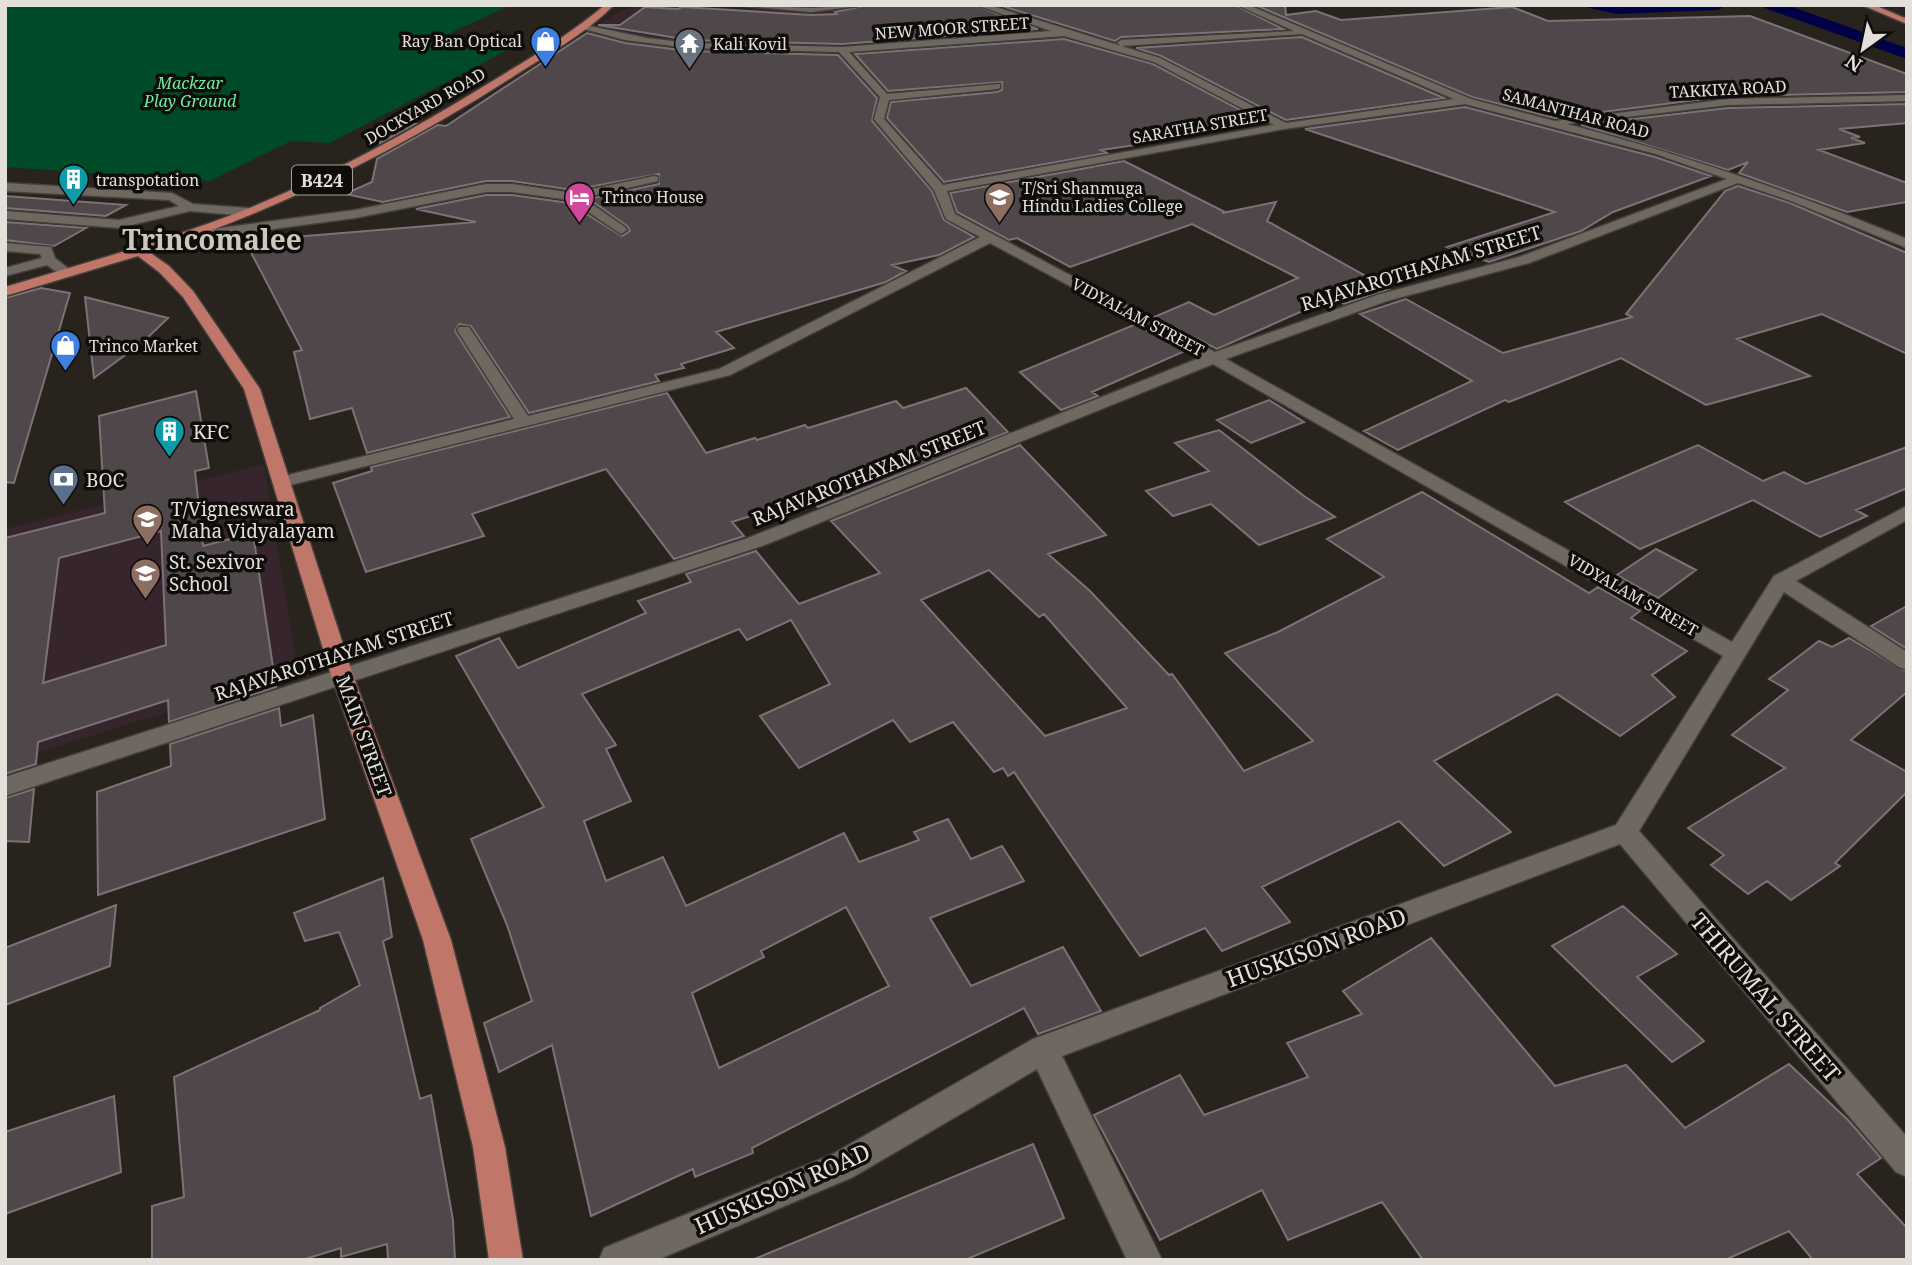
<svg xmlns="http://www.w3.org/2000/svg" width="1912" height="1265" font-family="'Noto Serif',serif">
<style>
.education{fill:#37252d}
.green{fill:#004b27}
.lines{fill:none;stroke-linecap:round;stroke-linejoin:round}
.canal{fill:#000049;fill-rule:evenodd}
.building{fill:#50474b;stroke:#7c7276;stroke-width:2;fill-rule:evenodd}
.minor-casing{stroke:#433f3a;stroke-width:3}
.major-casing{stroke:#433f3a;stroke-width:3}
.minor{fill:#6e6861;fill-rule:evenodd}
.major{fill:#c1766a;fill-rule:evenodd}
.labels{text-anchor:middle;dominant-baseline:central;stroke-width:7;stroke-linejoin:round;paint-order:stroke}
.far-street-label{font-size:16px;fill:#e3dfdb;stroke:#0f0d0a}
.far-poi-label{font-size:16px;fill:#e3dfdb;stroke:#0f0d0a;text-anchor:start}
.far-park-label{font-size:16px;font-style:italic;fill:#6eeea1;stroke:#0f0d0a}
.shield{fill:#0f0d0a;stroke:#a3a09c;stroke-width:2}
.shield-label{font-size:18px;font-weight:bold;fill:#e3dfdb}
.street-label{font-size:19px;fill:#e3dfdb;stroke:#0f0d0a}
.poi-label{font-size:19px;fill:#e3dfdb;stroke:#0f0d0a;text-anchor:start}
.near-street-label{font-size:23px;fill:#e3dfdb;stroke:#0f0d0a}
.far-town-label{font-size:28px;font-weight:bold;fill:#cdc7be;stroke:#0f0d0a}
</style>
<rect width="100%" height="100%" fill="#28231d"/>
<path class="education" d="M 638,5 L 809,11 L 871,6 L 807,30 L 806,46 L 679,45 L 626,38 L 597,26 L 619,12 Z
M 264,464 L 298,671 L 5,763 L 5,529 Z"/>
<path class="green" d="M 5,5 L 511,5 L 437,39 L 517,45 L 330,143 L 291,141 L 210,181 L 5,167 Z"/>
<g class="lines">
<path class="canal" d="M 1587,5 L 1726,5 L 1718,10 L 1617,14 L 1589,8 Z
M 1763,5 L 1787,5 L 1907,48 L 1907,59 L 1765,8 Z"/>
</g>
<path class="building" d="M 868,5 L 974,5 L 1038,29 L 842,44 L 689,40 L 598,25 L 620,25 L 645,7 L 678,9 L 682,7 L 811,15 L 837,14 L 835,12 Z
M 999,5 L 1235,5 L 1283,29 L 1121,37 L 1115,41 Z
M 1255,5 L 1285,5 L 1286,15 L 1316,11 L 1341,20 L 1512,7 L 1548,21 L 1750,16 L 1907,74 L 1907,92 L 1728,96 L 1555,118 L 1472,97 Z
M 587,33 L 625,43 L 689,51 L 838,55 L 877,98 L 872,121 L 932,191 L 944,220 L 974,237 L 939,255 L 892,265 L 906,271 L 886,282 L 716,332 L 734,348 L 681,364 L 684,368 L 655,375 L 659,381 L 529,413 L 471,326 L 459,324 L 455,331 L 510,417 L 367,453 L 352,408 L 310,419 L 294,352 L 302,350 L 245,241 L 476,222 L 416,209 L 486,195 L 512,195 L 569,203 L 622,236 L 630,231 L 627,226 L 589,199 L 659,184 L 659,174 L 573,190 L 512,181 L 486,181 L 383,202 L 345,194 L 372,182 L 377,159 L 438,125 L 446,126 Z
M 1302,37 L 1444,98 L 1286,120 L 1161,56 L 1136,48 Z
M 1064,39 L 1153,64 L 1248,114 L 1245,122 L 1144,139 L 1150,143 L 1101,150 L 1107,153 L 944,182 L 887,118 L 891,102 L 997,92 L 1002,90 L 1002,82 L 888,91 L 855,54 Z
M 1907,104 L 1907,123 L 1839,129 L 1860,137 L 1851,138 L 1865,143 L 1819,150 L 1907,183 L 1907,202 L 1847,212 L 1739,173 L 1748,162 L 1728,170 L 1581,125 L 1728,108 Z
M 1465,107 L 1655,157 L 1711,176 L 1613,212 L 1581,231 L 1489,262 L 1447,247 L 1555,212 L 1305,129 Z
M 385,121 L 415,124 L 380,143 Z
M 1124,161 L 1225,212 L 1222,213 L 1276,202 L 1267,221 L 1389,289 L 1344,304 L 1334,297 L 1217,349 L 1154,317 L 1189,302 L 1214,315 L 1298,278 L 1192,224 L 1070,267 L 1017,238 L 1009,240 L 957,212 L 950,193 Z
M 1738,186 L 1790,203 L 1907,253 L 1907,354 L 1822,314 L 1737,339 L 1810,376 L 1706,405 L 1621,358 L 1509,402 L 1505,400 L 1398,450 L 1364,431 L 1472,381 L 1360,314 L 1406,299 L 1503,353 L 1632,317 L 1626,314 L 1725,191 Z
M 5,196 L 126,205 L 106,216 L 5,208 Z
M 5,222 L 86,228 L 54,246 L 5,240 Z
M 41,288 L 70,293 L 14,483 L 5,482 L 5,298 Z
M 85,297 L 168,318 L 143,342 L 94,378 Z
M 1136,324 L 1185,351 L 1092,392 L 1098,396 L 1061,410 L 1020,372 Z
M 966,388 L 1008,432 L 818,507 L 809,497 L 732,522 L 744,536 L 674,559 L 606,469 L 472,514 L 484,536 L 366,572 L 333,483 L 372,471 L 371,467 L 667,393 L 706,453 L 755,438 L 757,440 L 805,425 L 808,428 L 896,401 L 903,408 Z
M 196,391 L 209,468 L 195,471 L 203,546 L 253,533 L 276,687 L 169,722 L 168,700 L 38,742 L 36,764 L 5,774 L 5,538 L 105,513 L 99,416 ZM 161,531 L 166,645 L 43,683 L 59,558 Z
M 1269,400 L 1304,422 L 1251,443 L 1217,420 Z
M 1219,430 L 1304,496 L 1335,517 L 1259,545 L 1211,504 L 1173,516 L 1146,491 L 1209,471 L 1175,443 Z
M 1020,445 L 1106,535 L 1048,554 L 1090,591 L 1169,675 L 1172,674 L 1244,771 L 1313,741 L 1225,653 L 1278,632 L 1384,577 L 1327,539 L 1422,492 L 1589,593 L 1598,587 L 1640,611 L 1631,618 L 1687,651 L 1652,675 L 1675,697 L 1620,736 L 1557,694 L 1434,761 L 1511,832 L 1444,866 L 1399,821 L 1262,887 L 1290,922 L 1222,951 L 1205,928 L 1140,956 L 1014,772 L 1008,776 L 1003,768 L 994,772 L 953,722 L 910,742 L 893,720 L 799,768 L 760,716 L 830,684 L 791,620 L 747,640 L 739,629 L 582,694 L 616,745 L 606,749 L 631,801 L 584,821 L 606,881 L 663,857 L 686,906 L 844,833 L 859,862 L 919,840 L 914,832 L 948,819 L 971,859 L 1002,846 L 1024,881 L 930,918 L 971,986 L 1063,947 L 1101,1011 L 1038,1034 L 1024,1008 L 752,1148 L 753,1153 L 695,1177 L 693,1169 L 591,1216 L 552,1045 L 499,1072 L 484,1023 L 532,1001 L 507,925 L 471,839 L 544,807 L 456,656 L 499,638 L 518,668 L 646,613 L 638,601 L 691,582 L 686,574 L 756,551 L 799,604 L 880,573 L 831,521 ZM 989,570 L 1039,617 L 1044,614 L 1127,708 L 1045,736 L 921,600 ZM 846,907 L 889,986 L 719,1068 L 692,993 L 764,957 L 761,951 Z
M 1698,445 L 1763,481 L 1784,472 L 1806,484 L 1907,447 L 1907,488 L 1856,510 L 1867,516 L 1820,537 L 1753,500 L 1640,549 L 1565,502 Z
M 1656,549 L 1696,570 L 1658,598 L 1617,575 Z
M 1907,606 L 1907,649 L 1871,626 Z
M 1849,638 L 1907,672 L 1907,692 L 1851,740 L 1907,772 L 1907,792 L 1835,863 L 1840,866 L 1791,900 L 1767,881 L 1748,894 L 1711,865 L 1724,855 L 1688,828 L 1785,768 L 1732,735 L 1788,690 L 1769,679 L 1819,641 L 1832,647 Z
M 279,708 L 281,726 L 313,715 L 325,819 L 98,895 L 97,792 L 171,766 L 170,744 Z
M 34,789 L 29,842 L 5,841 L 5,798 Z
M 383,878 L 392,937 L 383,941 L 420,1099 L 431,1095 L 453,1220 L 455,1260 L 388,1260 L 387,1244 L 341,1257 L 341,1248 L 302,1260 L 152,1260 L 152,1206 L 184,1197 L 174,1077 L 320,1010 L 320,1008 L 360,985 L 339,932 L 305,941 L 294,913 Z
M 116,905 L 110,966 L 5,1005 L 5,948 Z
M 1623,906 L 1677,954 L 1637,977 L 1704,1041 L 1672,1062 L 1552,946 Z
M 1431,938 L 1555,1086 L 1626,1065 L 1685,1128 L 1789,1064 L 1849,1121 L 1881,1158 L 1857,1174 L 1907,1228 L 1907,1260 L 1813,1260 L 1789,1231 L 1725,1260 L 1423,1260 L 1382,1202 L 1288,1240 L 1262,1190 L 1160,1240 L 1094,1115 L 1180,1075 L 1204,1115 L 1308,1077 L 1287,1043 L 1362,1014 L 1343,991 Z
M 114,1096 L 121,1172 L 5,1214 L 5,1132 Z
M 1033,1144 L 1064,1218 L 965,1260 L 752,1260 Z"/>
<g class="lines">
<defs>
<path id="minor" d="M 735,5 L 811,8 L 866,5 L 811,12 Z
M 976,5 L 989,5 L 1160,58 L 1286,123 L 1454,99 L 1302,34 L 1121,46 L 1117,43 L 1121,40 L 1294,31 L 1237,5 L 1248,5 L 1471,99 L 1555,121 L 1728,99 L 1907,95 L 1907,101 L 1728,105 L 1567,124 C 1685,155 1794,193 1907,239 L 1907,248 L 1791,201 L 1738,183 L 1529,263 L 1387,301 L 1226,359 L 1732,642 L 1774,576 L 1907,506 L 1907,520 L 1796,581 L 1907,652 L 1907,670 L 1899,667 L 1784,592 L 1639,831 L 1907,1137 L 1907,1177 L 1896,1172 L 1620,844 L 1062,1056 L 1162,1260 L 1127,1260 L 1037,1069 L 853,1177 L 657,1260 L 599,1260 L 604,1248 L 831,1155 L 1033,1039 L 1616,825 L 1723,656 L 1213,364 L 762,546 L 5,796 L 5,777 L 748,538 L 1202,357 L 990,243 L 730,375 L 282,487 L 273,482 L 276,478 L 514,419 L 457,330 L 459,327 L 469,327 L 528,416 L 719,369 L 980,237 L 946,219 L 934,190 L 874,119 L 880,97 L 839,52 L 689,48 L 625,40 L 580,28 L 580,24 L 647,38 L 689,43 L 842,47 L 1051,31 ZM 1064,36 L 1154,62 L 1274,125 L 943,185 L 884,119 L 889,100 L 997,89 L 1000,88 L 1000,84 L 887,94 L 849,52 ZM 1465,104 L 1656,154 L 1727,179 L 1519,257 L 1377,295 L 1215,352 L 955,214 L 947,191 L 1284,129 Z
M 654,176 L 658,177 L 658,181 L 583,198 L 625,227 L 627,230 L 621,234 L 570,200 L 512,192 L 486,192 L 355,218 L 183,241 L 177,237 L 183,233 L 355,210 L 486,184 L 512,184 L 573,193 Z
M 5,183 L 172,193 L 193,204 L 248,208 L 254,212 L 248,216 L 190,211 L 119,228 L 5,219 L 5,211 L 119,220 L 179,206 L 169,200 L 5,191 Z
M 5,243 L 51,247 L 55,258 L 74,273 L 72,276 L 62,276 L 47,265 L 5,276 L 5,268 L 42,258 L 40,254 L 5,251 Z"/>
<path id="major" d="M 605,5 L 614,5 C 585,34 548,54 514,76 C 399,150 279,210 149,252 L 169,266 L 193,291 L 260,389 L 353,675 L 451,940 L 505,1147 L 523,1260 L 489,1260 L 473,1147 L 423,940 L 331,675 L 244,389 L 183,297 L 159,272 L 138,256 L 5,296 L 5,287 C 85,263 165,241 242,211 C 327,177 408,133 486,85 C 527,60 568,36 605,5 Z
M 1862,5 L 1874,5 L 1907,19 L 1907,24 Z"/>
</defs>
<use href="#minor" class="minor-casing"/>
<use href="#major" class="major-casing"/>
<use href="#minor" class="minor"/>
<use href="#major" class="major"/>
</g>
<defs>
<symbol id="shop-pin" viewBox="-11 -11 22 30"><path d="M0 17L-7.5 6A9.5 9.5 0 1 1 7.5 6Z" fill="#3f7fe0" stroke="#0f0d0a"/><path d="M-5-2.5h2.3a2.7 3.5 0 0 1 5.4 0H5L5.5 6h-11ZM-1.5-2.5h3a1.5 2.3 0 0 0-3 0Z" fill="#fff"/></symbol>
<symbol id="temple-pin" viewBox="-11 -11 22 30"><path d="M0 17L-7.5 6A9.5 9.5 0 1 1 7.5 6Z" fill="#6b7280" stroke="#0f0d0a"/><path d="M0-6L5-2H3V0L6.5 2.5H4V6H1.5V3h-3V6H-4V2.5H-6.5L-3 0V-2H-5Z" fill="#fff"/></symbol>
<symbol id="building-pin" viewBox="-11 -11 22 30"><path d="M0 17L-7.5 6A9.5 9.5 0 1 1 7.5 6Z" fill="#0f9aa8" stroke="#0f0d0a"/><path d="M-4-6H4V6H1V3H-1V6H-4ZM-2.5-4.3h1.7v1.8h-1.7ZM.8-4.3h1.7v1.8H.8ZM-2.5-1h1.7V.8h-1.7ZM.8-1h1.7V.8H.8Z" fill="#fff"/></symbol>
<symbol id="hotel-pin" viewBox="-11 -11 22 30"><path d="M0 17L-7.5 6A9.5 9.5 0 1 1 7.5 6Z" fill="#d1479c" stroke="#0f0d0a"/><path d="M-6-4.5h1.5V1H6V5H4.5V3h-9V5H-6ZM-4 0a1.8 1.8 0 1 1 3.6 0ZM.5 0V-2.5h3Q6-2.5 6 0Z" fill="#fff"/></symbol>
<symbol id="school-pin" viewBox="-11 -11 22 30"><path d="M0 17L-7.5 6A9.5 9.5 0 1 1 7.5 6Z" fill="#8d6e63" stroke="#0f0d0a"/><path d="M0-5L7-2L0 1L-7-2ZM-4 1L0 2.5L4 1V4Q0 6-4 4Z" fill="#fff"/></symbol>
<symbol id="bank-pin" viewBox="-11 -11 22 30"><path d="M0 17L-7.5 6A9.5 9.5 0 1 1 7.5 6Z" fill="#5c6f8a" stroke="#0f0d0a"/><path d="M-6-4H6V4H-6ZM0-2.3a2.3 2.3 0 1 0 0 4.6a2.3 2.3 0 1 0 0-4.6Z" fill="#fff"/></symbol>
</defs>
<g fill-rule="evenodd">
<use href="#shop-pin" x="528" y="24" width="35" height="47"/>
<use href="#temple-pin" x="672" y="26" width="35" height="47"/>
<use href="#building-pin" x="56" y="162" width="35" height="47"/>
<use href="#hotel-pin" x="562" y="180" width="35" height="47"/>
<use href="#school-pin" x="982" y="180" width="35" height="47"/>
<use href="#shop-pin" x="48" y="328" width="35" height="47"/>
<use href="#building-pin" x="152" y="414" width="35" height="47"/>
<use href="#bank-pin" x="46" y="462" width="35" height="47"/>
<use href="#school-pin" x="130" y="502" width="35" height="47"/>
<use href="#school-pin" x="128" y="556" width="35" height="47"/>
</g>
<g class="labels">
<g class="far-street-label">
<text transform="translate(952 28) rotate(-4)">NEW MOOR STREET</text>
<text transform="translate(1728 89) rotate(-3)">TAKKIYA ROAD</text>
<text transform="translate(425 106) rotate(-30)">DOCKYARD ROAD</text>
<text transform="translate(1576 113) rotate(15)">SAMANTHAR ROAD</text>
<text transform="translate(1200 126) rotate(-10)">SARATHA STREET</text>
<text transform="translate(1138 317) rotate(28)">VIDYALAM STREET</text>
<text transform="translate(1633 595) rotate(30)">VIDYALAM STREET</text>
</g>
<g class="far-poi-label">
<text x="522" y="41" text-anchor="end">Ray Ban Optical</text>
<text x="713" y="44">Kali Kovil</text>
<text x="96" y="180">transpotation</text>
<text x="1022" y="188">T/Sri Shanmuga<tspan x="1022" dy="18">Hindu Ladies College</tspan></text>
<text x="602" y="197">Trinco House</text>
<text x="89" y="346">Trinco Market</text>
</g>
<g class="far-park-label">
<text x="190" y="83">Mackzar<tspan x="190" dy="18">Play Ground</tspan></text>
</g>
<rect class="shield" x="292" y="165.5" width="60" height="29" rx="5"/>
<g class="shield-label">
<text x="322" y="180">B424</text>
</g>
<g class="street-label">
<text transform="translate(1421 268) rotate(-17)">RAJAVAROTHAYAM STREET</text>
<text transform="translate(869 473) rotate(-22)">RAJAVAROTHAYAM STREET</text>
<text transform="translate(334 656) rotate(-18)">RAJAVAROTHAYAM STREET</text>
<text transform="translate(364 736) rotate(70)">MAIN STREET</text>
</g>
<g class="poi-label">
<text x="193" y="432">KFC</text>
<text x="86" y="480">BOC</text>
<text x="171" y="509">T/Vigneswara<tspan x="171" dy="22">Maha Vidyalayam</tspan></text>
<text x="169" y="562">St. Sexivor<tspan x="169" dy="22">School</tspan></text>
</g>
<g class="near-street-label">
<text transform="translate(1316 947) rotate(-20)">HUSKISON ROAD</text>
<text transform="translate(1766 997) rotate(49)">THIRUMAL STREET</text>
<text transform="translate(782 1188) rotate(-24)">HUSKISON ROAD</text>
</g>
<g class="far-town-label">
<text x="212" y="239">Trincomalee</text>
</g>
</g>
<rect width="1912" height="1265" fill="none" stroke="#e3dfdb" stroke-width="14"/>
<g transform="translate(1863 49) rotate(213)" stroke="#0f0d0a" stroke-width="5" paint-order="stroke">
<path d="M0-5L12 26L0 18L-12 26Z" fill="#e3dfdb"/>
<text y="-10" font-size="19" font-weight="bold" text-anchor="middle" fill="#e3dfdb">N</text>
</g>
</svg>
